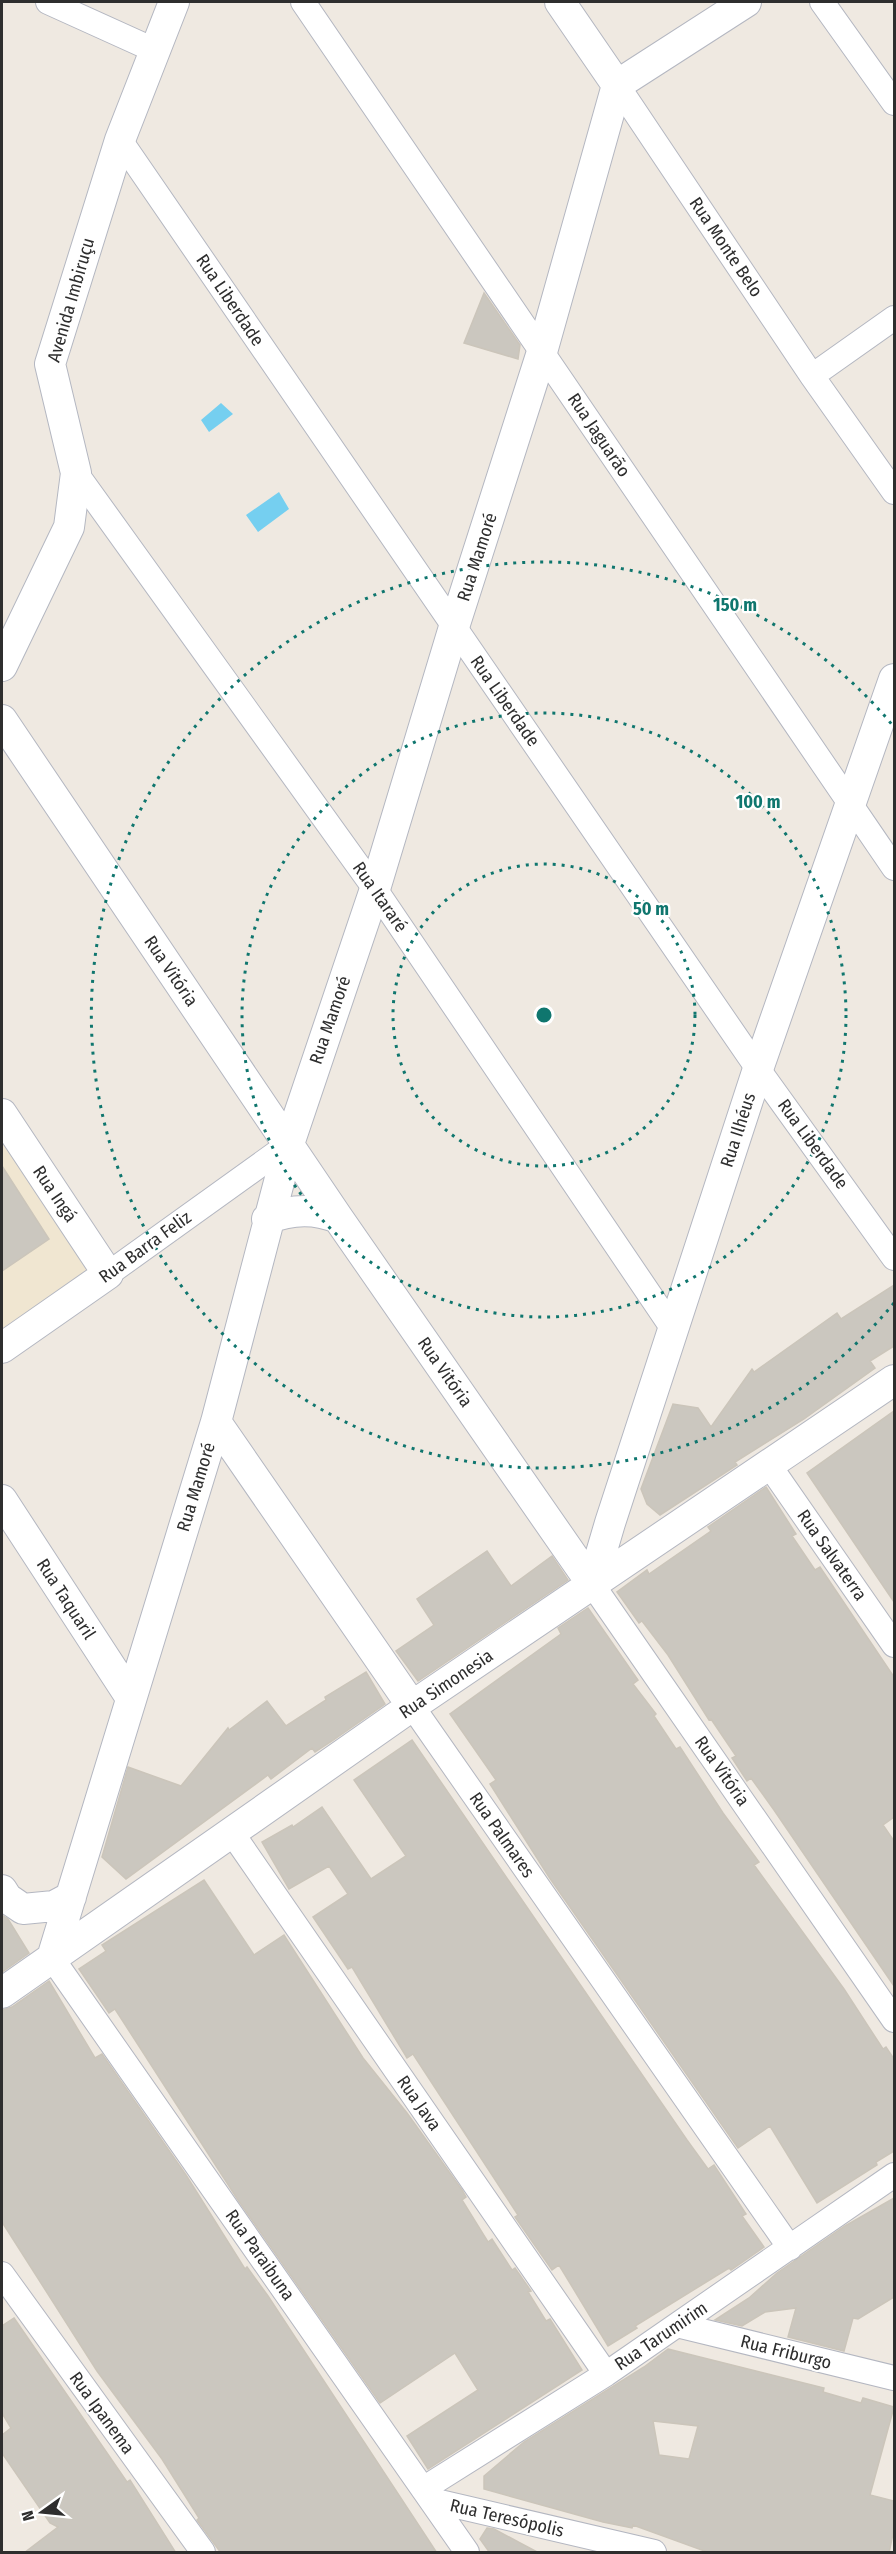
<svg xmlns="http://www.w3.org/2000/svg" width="896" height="2554" font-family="'Fira Sans Condensed',sans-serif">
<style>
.education{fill:#f0e6d1}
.water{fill:#75cff0}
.building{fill:#cbc7bf;stroke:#cbc5ba;stroke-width:1.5;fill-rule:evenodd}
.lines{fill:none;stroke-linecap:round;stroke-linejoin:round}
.minor-casing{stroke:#b4b7c1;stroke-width:26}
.tertiary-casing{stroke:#b4b7c1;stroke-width:32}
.minor{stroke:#fff;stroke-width:24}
.tertiary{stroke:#fff;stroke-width:30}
.ring{fill:none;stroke:#0f766e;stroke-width:3;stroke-dasharray:3 6}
.labels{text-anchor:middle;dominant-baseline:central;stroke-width:4.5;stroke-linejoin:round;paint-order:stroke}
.street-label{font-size:18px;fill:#2e2e2e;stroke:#fff}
.centre{fill:#0f766e;stroke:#fff;stroke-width:3}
.ring-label{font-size:18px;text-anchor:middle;font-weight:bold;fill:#0f766e;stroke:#fff;stroke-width:4.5;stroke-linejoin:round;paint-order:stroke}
</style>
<rect width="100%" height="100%" fill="#efe9e1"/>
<path class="education" d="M 2,1132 L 101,1272 L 2,1338 Z"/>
<path class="water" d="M 221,403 L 233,414 L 209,432 L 201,420 Z
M 279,492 L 289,509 L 258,532 L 246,515 Z"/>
<path class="building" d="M 484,293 L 520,345 L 518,359 L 464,343 Z
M 2,1166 L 49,1239 L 2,1271 Z
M 894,1285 L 894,1346 L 870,1361 L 875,1368 L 804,1419 L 735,1462 L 737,1465 L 660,1515 L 647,1504 L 641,1489 L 673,1404 L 698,1408 L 711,1427 L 752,1369 L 754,1372 L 837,1313 L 841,1319 Z
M 894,1411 L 894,1602 L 807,1473 Z
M 766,1487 L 796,1534 L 792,1536 L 815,1570 L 820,1567 L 894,1677 L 894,1817 L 883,1825 L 894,1841 L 894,1986 L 774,1810 L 751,1778 L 747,1781 L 732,1758 L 736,1756 L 711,1719 L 709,1720 L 668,1655 L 642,1621 L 639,1623 L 617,1592 L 647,1570 L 649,1574 L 711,1531 L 708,1527 Z
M 487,1551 L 511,1586 L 552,1556 L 568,1580 L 418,1681 L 396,1651 L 434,1625 L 417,1599 Z
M 588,1608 L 638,1680 L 633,1684 L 656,1714 L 654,1716 L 676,1749 L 680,1747 L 723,1813 L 759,1862 L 754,1865 L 844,1989 L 883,2049 L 886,2047 L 894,2059 L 894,2151 L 876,2162 L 877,2165 L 817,2203 L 770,2126 L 738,2148 L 549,1877 L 490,1784 L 496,1780 L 450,1714 L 561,1634 L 558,1628 Z
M 366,1672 L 385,1704 L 332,1741 L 315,1752 L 312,1748 L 271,1779 L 268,1775 L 126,1879 L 102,1857 L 128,1767 L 181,1786 L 228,1728 L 229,1730 L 267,1701 L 286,1726 L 326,1700 L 325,1697 Z
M 412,1740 L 687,2140 L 708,2169 L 714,2165 L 746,2214 L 742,2216 L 764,2247 L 731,2270 L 729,2268 L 635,2326 L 637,2328 L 608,2346 L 559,2265 L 552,2270 L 515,2217 L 518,2215 L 413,2054 L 407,2058 L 352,1967 L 348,1969 L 313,1917 L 348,1894 L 329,1866 L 289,1889 L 262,1842 L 292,1825 L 293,1827 L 322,1807 L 371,1879 L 406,1856 L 354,1780 Z
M 204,1880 L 254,1955 L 284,1935 L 363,2058 L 407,2113 L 462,2190 L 466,2197 L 462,2200 L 488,2242 L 492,2239 L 512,2270 L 515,2268 L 531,2291 L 528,2292 L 546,2321 L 550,2319 L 582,2370 L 428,2469 L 407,2436 L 478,2390 L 455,2353 L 380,2403 L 238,2200 L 115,2009 L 109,2013 L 79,1969 L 106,1951 L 102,1945 Z
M 2,1915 L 8,1919 L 29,1953 L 2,1972 Z
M 49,1981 L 95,2058 L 102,2054 L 186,2175 L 245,2269 L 247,2267 L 268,2296 L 437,2553 L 221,2553 L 197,2520 L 199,2518 L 162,2459 L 97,2371 L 2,2222 L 2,2010 L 12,2007 Z
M 894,2198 L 894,2297 L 858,2319 L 853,2318 L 844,2351 L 788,2337 L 796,2308 L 765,2312 L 742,2326 L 715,2320 L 749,2298 L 777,2273 L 845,2226 Z
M 14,2318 L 127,2482 L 130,2480 L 176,2553 L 24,2553 L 58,2527 L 50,2523 L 2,2453 L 2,2435 L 11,2428 L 2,2413 L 2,2326 Z
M 668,2349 L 824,2388 L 823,2392 L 861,2403 L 863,2398 L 894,2407 L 870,2495 L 894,2501 L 894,2529 L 889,2553 L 710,2553 L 633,2525 L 632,2528 L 603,2522 L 484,2489 L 484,2476 L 524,2442 L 644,2367 ZM 653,2421 L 698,2426 L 689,2459 L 659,2455 Z
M 487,2528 L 494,2529 L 539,2553 L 490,2553 L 480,2539 Z"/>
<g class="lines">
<defs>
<path id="minor" d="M 48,2 L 154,50
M 303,2 L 894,868
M 822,2 L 894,103
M 617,85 L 812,376 L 894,492
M 120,140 L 758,1069 L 894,1258
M 812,376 L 894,318
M 76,473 L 375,889 L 673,1329
M 108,1274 L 289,1144
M 769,1465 L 894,1645
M 592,1584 L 894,2020
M 412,1706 L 790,2248
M 232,1833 L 606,2374
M 52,1958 L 467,2552
M 2,2274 L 203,2552
M 677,2325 L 894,2378
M 423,2489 L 606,2374 L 894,2175
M 431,2500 L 654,2552"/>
<path id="tertiary" d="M 560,2 L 617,85
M 617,85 L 746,2
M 2,666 L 69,527 L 76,473 L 50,364 L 120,140 L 174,2
M 2,720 L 338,1218 L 592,1584
M 2,1114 L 108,1274 L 2,1348
M 267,1219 C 291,1209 314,1208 338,1218
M 216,1422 L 412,1706
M 2,1500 L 131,1698
M 592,1584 L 610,1523 L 758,1069 L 894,679
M 2,1890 L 7,1898 L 23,1909 L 54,1906 L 71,1897
M 52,1958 L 216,1422 L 289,1144 L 375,889 L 454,627 L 542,352 L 617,85
M 2,1993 L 412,1706 L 894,1380"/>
</defs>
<use href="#minor" class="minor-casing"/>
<use href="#tertiary" class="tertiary-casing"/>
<use href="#minor" class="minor"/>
<use href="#tertiary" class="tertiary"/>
</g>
<g class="ring">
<circle cx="544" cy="1015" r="151"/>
<circle cx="544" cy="1015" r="302"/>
<path d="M894 1303A453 453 0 1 1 894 727"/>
</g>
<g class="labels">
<g class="street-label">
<text transform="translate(726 247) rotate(56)">Rua Monte Belo</text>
<text transform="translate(71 300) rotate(-74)">Avenida Imbiruçu</text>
<text transform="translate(230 300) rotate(56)">Rua Liberdade</text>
<text transform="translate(599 435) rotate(56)">Rua Jaguarão</text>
<text transform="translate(477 557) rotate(-72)">Rua Mamoré</text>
<text transform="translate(505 701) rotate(55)">Rua Liberdade</text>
<text transform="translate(380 897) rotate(55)">Rua Itararé</text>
<text transform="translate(171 971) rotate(56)">Rua Vitória</text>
<text transform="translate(330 1020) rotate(-71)">Rua Mamoré</text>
<text transform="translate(738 1130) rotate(-72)">Rua Ilhéus</text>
<text transform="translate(813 1144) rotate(54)">Rua Liberdade</text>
<text transform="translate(55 1194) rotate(56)">Rua Ingá</text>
<text transform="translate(145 1247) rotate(-36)">Rua Barra Feliz</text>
<text transform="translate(445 1372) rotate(55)">Rua Vitória</text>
<text transform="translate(196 1487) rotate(-73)">Rua Mamoré</text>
<text transform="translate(832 1555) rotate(55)">Rua Salvaterra</text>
<text transform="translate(66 1599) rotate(57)">Rua Taquaril</text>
<text transform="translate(446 1684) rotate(-34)">Rua Simonesia</text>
<text transform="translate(722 1771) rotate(55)">Rua Vitória</text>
<text transform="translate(502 1835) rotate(55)">Rua Palmares</text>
<text transform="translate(419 2103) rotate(55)">Rua Java</text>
<text transform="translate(260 2255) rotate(55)">Rua Paraibuna</text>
<text transform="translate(661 2336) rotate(-34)">Rua Tarumirim</text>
<text transform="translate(786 2352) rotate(14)">Rua Friburgo</text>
<text transform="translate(102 2413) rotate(54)">Rua Ipanema</text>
<text transform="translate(507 2518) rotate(13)">Rua Teresópolis</text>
</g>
</g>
<circle cx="544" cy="1015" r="9" class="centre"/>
<g class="ring-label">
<text x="735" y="611">150 m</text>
<text x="758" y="808">100 m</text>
<text x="651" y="915">50 m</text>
</g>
<rect width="896" height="2554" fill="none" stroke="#2e2e2e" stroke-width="6"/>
<g transform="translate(42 2512) rotate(255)" stroke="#ffffff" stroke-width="4.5" paint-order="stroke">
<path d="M0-4.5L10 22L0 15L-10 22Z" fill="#2e2e2e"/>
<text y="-9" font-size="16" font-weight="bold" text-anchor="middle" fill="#2e2e2e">N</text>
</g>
</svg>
